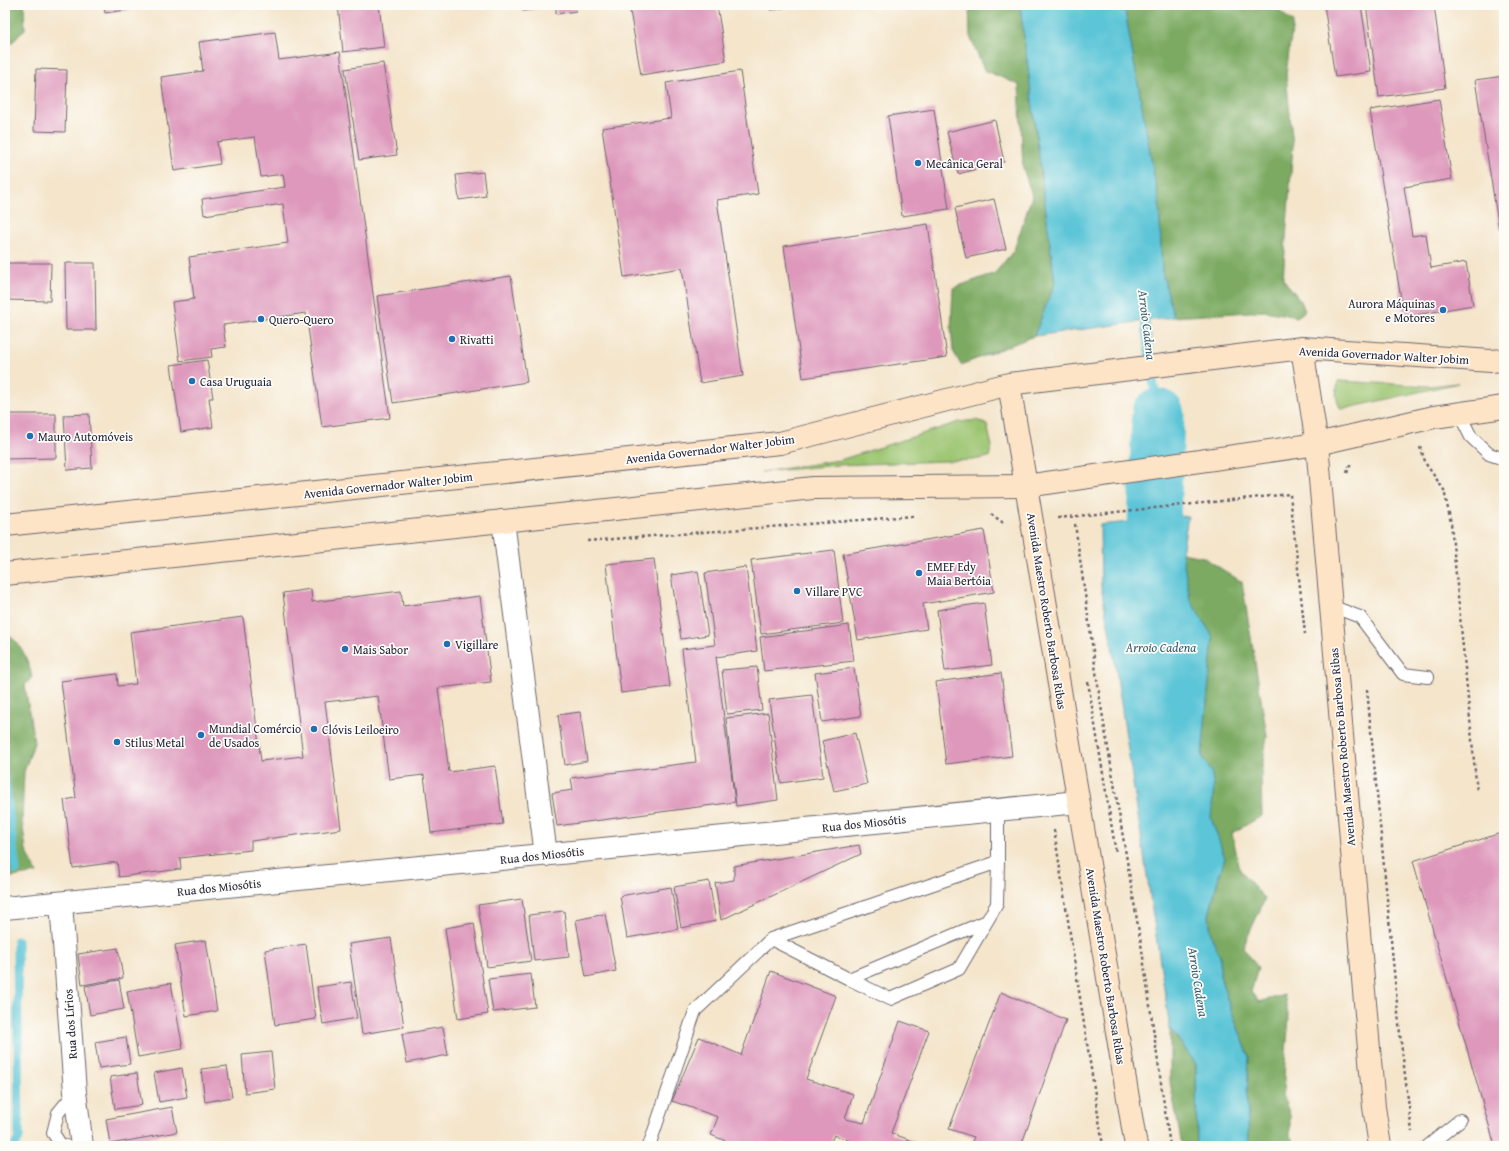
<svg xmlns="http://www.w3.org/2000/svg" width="1509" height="1151" font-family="'Gentium Book Plus',serif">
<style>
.green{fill:#9bc470;stroke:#5e7356}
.forest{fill:#7caa62;stroke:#4f664e}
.water{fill:#5bc5d7;stroke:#3e7489}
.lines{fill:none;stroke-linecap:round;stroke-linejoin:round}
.stream{stroke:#5bc5d7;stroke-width:9}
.river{stroke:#5bc5d7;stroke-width:53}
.building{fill:#de98bc}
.service-casing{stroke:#6c666d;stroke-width:14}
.minor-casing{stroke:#6c666d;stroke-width:24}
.secondary-casing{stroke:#6c666d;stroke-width:24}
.path{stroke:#6c666d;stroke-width:2.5;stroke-dasharray:3 3;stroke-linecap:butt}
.service{stroke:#fff;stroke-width:12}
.minor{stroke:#fff;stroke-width:22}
.secondary{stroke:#fee4c6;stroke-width:22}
.poi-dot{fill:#1f6fb2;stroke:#fdfcf7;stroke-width:1.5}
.labels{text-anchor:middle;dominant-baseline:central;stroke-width:3.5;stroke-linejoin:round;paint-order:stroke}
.poi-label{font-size:12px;fill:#22223b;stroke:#fdfcf7;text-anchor:start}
.street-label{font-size:12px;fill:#22223b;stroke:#fdfcf7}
.water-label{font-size:13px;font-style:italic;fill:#365b72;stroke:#fdfcf7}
</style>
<rect width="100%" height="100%" fill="#fdfcf7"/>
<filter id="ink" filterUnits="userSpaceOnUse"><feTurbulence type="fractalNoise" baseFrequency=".025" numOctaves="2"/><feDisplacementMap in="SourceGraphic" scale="8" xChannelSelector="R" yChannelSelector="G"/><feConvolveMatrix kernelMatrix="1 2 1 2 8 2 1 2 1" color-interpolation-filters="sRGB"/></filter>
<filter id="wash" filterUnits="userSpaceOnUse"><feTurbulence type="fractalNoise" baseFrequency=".012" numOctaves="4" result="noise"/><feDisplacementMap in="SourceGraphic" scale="16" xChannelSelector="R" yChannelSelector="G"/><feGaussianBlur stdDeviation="0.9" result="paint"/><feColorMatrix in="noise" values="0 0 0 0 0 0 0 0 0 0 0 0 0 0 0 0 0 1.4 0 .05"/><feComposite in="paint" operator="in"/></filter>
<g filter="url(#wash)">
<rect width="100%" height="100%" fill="#f4e5cb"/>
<path class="green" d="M 1338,381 L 1429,386 L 1458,383 L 1348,408 L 1340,408 L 1336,396 Z
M 977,420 L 987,425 L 992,446 L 989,457 L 973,460 L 838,465 L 761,472 L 840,460 L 959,422 Z"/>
<path class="forest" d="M 5,5 L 24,5 L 25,29 L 5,50 Z
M 969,5 L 1020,5 L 1055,283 L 1034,336 L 961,365 L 953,351 L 951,328 L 953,288 L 995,273 L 1014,250 L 1032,196 L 1023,168 L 1019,85 L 984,70 L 970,36 Z
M 1124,5 L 1272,5 L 1293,22 L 1286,74 L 1293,146 L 1283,279 L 1301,301 L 1305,311 L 1297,317 L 1265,311 L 1174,317 L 1162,272 L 1159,203 Z
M 1182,553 L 1203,557 L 1242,582 L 1267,736 L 1261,774 L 1262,816 L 1232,833 L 1240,870 L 1265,899 L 1243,947 L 1258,968 L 1251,992 L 1259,1002 L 1284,995 L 1289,1019 L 1285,1062 L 1283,1096 L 1290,1115 L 1290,1136 L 1297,1146 L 1249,1146 L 1247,1094 L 1249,1056 L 1228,1002 L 1220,976 L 1220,955 L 1211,936 L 1209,915 L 1218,879 L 1225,858 L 1211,818 L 1214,786 L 1211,772 L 1202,756 L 1213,638 L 1190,600 Z
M 5,632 C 22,644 27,657 32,677 L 25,685 L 34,743 L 24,772 L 22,820 L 26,850 L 37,873 L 5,878 Z
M 1170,1028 L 1196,1064 L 1197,1146 L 1182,1146 L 1170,1082 Z"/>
<path class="water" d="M 1020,5 L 1124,5 L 1159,203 L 1162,272 L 1174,317 L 1034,336 L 1055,283 Z
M 1188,516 L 1182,553 L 1190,600 L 1213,637 L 1202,756 L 1211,771 L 1214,786 L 1211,818 L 1225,858 L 1218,879 L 1209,915 L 1211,936 L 1220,955 L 1220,976 L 1228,1002 L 1249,1056 L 1247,1094 L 1249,1146 L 1197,1146 L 1196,1064 L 1170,1028 L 1114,657 L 1101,586 L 1100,525 Z"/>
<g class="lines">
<path class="stream" d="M 1143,310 L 1158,415
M 5,780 L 16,870
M 15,1146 L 19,1138 L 17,941"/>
<path class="river" d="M 1158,415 L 1153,552 L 1158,592"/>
</g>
<g id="blocks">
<path class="building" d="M 104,5 L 154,5 L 154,6 L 105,13 Z
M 338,5 L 379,5 L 384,47 L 343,52 Z
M 522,5 L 575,5 L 576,11 L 556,14 L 556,6 L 523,11 Z
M 629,5 L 717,5 L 726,61 L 641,75 Z
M 769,5 L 795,5 L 795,6 L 770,10 Z
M 1324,5 L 1361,5 L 1371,72 L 1335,77 Z
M 1366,5 L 1434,5 L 1445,88 L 1379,97 Z
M 275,32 L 279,60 L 340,52 L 390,418 L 322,427 L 306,313 L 223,325 L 226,347 L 211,349 L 212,357 L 180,361 L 172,302 L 194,299 L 189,257 L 288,243 L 283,204 L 204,215 L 202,199 L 285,187 L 283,174 L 261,177 L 255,137 L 217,142 L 220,164 L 174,171 L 161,77 L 203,71 L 199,42 Z
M 383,63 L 397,155 L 359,160 L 345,69 Z
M 36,69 L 67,70 L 65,132 L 34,131 Z
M 740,71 L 758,194 L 717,200 L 743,376 L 700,383 L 682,268 L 624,277 L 602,128 L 671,118 L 666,83 Z
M 1504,76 L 1504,228 L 1499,229 L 1475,80 Z
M 1439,99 L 1452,179 L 1404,187 L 1412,236 L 1426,234 L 1431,268 L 1466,262 L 1473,305 L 1404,317 L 1370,110 Z
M 934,109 L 949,209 L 902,216 L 888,116 Z
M 995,120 L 1004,162 L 958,174 L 947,132 Z
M 483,172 L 486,196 L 459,200 L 456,175 Z
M 994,199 L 1006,249 L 966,258 L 955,208 Z
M 928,224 L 947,357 L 803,378 L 784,246 Z
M 5,263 L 51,263 L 50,301 L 5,300 Z
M 65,263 L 95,263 L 96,330 L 66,330 Z
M 511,276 L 527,382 L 393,403 L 377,296 Z
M 207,360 L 213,398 L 209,398 L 213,427 L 181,432 L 171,365 Z
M 5,414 L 56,414 L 56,458 L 5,459 Z
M 89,414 L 92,468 L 67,470 L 64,415 Z
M 984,530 L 994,592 L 923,604 L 927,629 L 858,640 L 843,554 Z
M 834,550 L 843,623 L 761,634 L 751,560 Z
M 654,559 L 670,687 L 621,693 L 606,564 Z
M 746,567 L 757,651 L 716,657 L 735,802 L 557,826 L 552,793 L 573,790 L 571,778 L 696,762 L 682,649 L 715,645 L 705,573 Z
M 698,571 L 708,635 L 681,639 L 671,575 Z
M 311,589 L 312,602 L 401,591 L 403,606 L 480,596 L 491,682 L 438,688 L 449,772 L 495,766 L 503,824 L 431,833 L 424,775 L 389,779 L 378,696 L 325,702 L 341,829 L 251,841 L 251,850 L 180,858 L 181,869 L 119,877 L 117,862 L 73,868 L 64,800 L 76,798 L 61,681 L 117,674 L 118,686 L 136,684 L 130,632 L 243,617 L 261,761 L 303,756 L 283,593 Z
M 984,603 L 992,665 L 945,671 L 937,610 Z
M 849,625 L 854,661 L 764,671 L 760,637 Z
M 757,667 L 762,710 L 727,714 L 722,670 Z
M 854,668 L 861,716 L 822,722 L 815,673 Z
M 1001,673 L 1012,756 L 946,764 L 936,682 Z
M 812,695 L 823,777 L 781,783 L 769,700 Z
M 580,712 L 587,761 L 565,765 L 558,715 Z
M 768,713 L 778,800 L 736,806 L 726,718 Z
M 855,733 L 867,784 L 834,791 L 822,741 Z
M 1504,832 L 1504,1146 L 1495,1146 L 1413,861 Z
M 859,845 L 861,854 L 721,920 L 715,883 L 734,880 L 734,866 Z
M 709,881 L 716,921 L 681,928 L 674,887 Z
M 671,887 L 678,929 L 627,938 L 620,896 Z
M 522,899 L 531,961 L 487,967 L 478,905 Z
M 564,911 L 569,957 L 534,961 L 529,915 Z
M 605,914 L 616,971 L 586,977 L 576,920 Z
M 474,923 L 488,1014 L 458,1019 L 445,928 Z
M 391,938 L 404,1027 L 362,1034 L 349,944 Z
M 206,940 L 217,1011 L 186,1016 L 175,945 Z
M 306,944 L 316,1019 L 275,1025 L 265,950 Z
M 118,948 L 123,978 L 82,985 L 78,954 Z
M 771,971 L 836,996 L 806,1079 L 853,1094 L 845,1119 L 864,1123 L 900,1021 L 929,1031 L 891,1133 L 926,1146 L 864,1146 L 834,1135 L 829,1146 L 790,1146 L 782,1143 L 781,1146 L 738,1146 L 711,1135 L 718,1117 L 672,1101 L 699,1037 L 741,1055 Z
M 531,974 L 535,1007 L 493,1012 L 488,979 Z
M 119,980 L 124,1009 L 90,1015 L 85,986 Z
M 351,982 L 357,1018 L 323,1024 L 317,987 Z
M 171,983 L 183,1049 L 138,1057 L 127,991 Z
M 1001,992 L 1066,1020 L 1021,1146 L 970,1146 L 974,1137 L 949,1129 Z
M 443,1027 L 448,1055 L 407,1063 L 402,1034 Z
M 126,1037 L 130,1064 L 99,1068 L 95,1042 Z
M 271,1052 L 275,1089 L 245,1093 L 242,1055 Z
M 227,1066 L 232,1097 L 205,1102 L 201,1069 Z
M 182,1068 L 187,1097 L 159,1102 L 154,1073 Z
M 137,1073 L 142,1105 L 115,1109 L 110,1077 Z
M 172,1107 L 177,1132 L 110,1144 L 106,1119 Z"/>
</g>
</g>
<g filter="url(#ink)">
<use href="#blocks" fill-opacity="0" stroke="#6c666d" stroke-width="1"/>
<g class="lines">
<defs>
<path id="service" d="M 1459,413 L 1471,437 L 1489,454 L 1504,459
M 1331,606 L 1360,617 L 1403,674 L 1428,677
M 771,939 L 849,979 L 987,921 L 997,904 L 998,862
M 849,979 L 890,999 L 959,969 L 987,921
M 66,1146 L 61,1145 L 53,1133 L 58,1113 L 75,1092
M 649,1146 L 695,1011 L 771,939 L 998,862 L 998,809
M 1428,1146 L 1460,1120"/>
<path id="minor" d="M 503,521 L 546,855
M 61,903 L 75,1092 L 82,1146
M 5,908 L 1078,802"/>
<path id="secondary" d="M 1302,348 L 1317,444 L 1374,1107 L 1380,1146
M 1009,384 L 1136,1146
M 5,525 L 780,443 L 1009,384 L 1302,348 L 1491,361 L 1504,360
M 5,574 L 813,488 L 1026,486 L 1317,444 L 1434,417 L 1504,407"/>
</defs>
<use href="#service" class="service-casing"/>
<use href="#minor" class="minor-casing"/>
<use href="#secondary" class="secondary-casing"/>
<path class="path" d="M 1420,447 L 1426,464 L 1444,490 L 1451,523 L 1477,792
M 1347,473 L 1349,467 L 1352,464
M 991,514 L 1005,524
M 1058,518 L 1290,494 L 1305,634
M 1075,524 L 1100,700 L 1142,950 L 1170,1146
M 587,541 L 913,516
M 1088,682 L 1116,853
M 1367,689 L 1400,1034 L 1412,1132
M 1054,830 L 1103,1146"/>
<use href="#service" class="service"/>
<use href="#minor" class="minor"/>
<use href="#secondary" class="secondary"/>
</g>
</g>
<g class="poi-dot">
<circle cx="918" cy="163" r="4"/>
<circle cx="1443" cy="310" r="4"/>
<circle cx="261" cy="319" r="4"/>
<circle cx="452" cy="339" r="4"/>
<circle cx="192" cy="381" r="4"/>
<circle cx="30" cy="436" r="4"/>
<circle cx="919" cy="573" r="4"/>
<circle cx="797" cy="591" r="4"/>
<circle cx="447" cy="644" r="4"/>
<circle cx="345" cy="649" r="4"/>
<circle cx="314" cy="729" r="4"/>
<circle cx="201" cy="735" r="4"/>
<circle cx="117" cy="742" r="4"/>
</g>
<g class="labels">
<g class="poi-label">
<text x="926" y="163">Mecânica Geral</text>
<text x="1435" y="303" text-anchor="end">Aurora Máquinas<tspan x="1435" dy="14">e Motores</tspan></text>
<text x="269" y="319">Quero-Quero</text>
<text x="460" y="339">Rivatti</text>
<text x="200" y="381">Casa Uruguaia</text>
<text x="38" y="436">Mauro Automóveis</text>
<text x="927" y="566">EMEF Edy<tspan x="927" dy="14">Maia Bertóia</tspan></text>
<text x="805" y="591">Villare PVC</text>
<text x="455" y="644">Vigillare</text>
<text x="353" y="649">Mais Sabor</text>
<text x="209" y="728">Mundial Comércio<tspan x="209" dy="14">de Usados</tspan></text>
<text x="322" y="729">Clóvis Leiloeiro</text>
<text x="125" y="742">Stilus Metal</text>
</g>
<g class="street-label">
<text transform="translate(1384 355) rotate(3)">Avenida Governador Walter Jobim</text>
<text transform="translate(710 449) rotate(-7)">Avenida Governador Walter Jobim</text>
<text transform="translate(388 485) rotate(-6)">Avenida Governador Walter Jobim</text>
<text transform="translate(1047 611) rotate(81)">Avenida Maestro Roberto Barbosa Ribas</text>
<text transform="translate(1342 747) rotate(-95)">Avenida Maestro Roberto Barbosa Ribas</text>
<text transform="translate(864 823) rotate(-6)">Rua dos Miosótis</text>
<text transform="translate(542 855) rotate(-6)">Rua dos Miosótis</text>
<text transform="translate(219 887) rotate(-6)">Rua dos Miosótis</text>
<text transform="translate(1106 966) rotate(81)">Avenida Maestro Roberto Barbosa Ribas</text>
<text transform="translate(70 1024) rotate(-94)">Rua dos Lírios</text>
</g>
<g class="water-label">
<text transform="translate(1147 325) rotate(83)">Arroio Cadena</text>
<text x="1161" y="647">Arroio Cadena</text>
<text transform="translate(1198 982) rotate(81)">Arroio Cadena</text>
</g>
</g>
<rect width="1509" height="1151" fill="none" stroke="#fdfcf7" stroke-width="20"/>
</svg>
